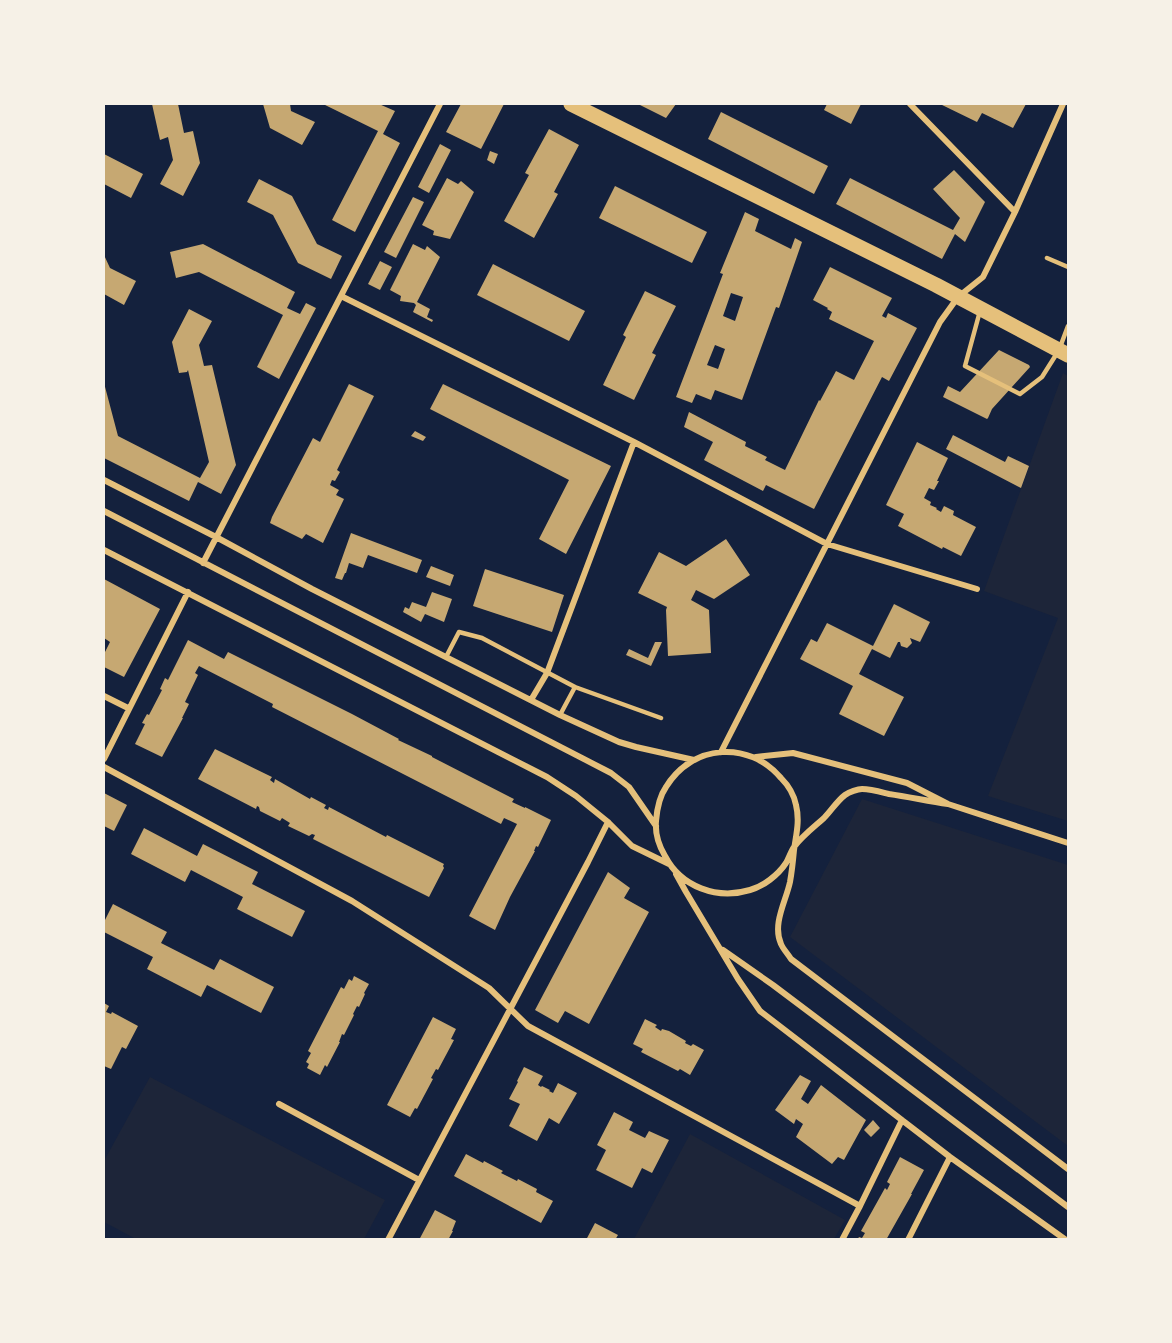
<svg xmlns="http://www.w3.org/2000/svg" width="1172" height="1343" font-family="Lato,sans-serif">
<style>
.green{fill:#1d2539}
.building{fill:#c6a872;fill-rule:evenodd}
.lines{fill:none;stroke-linecap:round;stroke-linejoin:round}
.service{stroke:#e5c07b;stroke-width:4.5}
.minor{stroke:#e5c07b;stroke-width:6}
.primary{stroke:#e5c07b;stroke-width:15}
</style>
<rect width="100%" height="100%" fill="#14213d"/>
<path class="green" d="M 1063,373 L 1068,376 L 1068,821 L 988,796 L 1058,618 L 984,591 Z
M 862,799 L 1068,865 L 1068,1146 L 790,937 Z
M 150,1077 L 385,1200 L 364,1239 L 136,1239 L 104,1222 L 104,1161 Z
M 690,1134 L 845,1220 L 834,1239 L 634,1239 Z"/>
<path class="building" d="M 152,104 L 178,104 L 184,133 L 193,131 L 200,163 L 183,196 L 160,184 L 173,160 L 168,137 L 160,140 Z
M 263,104 L 290,104 L 291,111 L 315,122 L 302,145 L 270,128 Z
M 323,104 L 379,104 L 395,111 L 383,134 L 400,143 L 355,232 L 332,220 L 378,131 Z
M 461,104 L 504,104 L 481,149 L 446,132 Z
M 638,104 L 676,104 L 666,118 Z
M 827,104 L 861,104 L 851,124 L 824,110 Z
M 940,104 L 1026,104 L 1013,128 L 982,113 L 977,122 Z
M 721,112 L 828,166 L 814,194 L 708,139 Z
M 549,129 L 579,145 L 554,192 L 558,194 L 534,238 L 504,221 L 529,175 L 525,173 Z
M 440,144 L 451,150 L 429,193 L 418,187 Z
M 490,151 L 498,154 L 494,164 L 487,160 Z
M 104,154 L 143,174 L 131,198 L 104,184 Z
M 954,170 L 985,202 L 965,242 L 955,234 L 942,259 L 836,204 L 850,178 L 953,230 L 960,218 L 933,189 Z
M 447,178 L 458,184 L 461,181 L 474,192 L 450,239 L 433,235 L 434,231 L 422,225 Z
M 259,179 L 292,196 L 317,244 L 342,256 L 331,279 L 298,263 L 273,215 L 247,202 Z
M 615,186 L 707,232 L 692,263 L 599,218 Z
M 413,197 L 424,202 L 396,258 L 384,252 Z
M 745,212 L 759,219 L 755,231 L 791,249 L 795,238 L 802,242 L 779,308 L 776,307 L 742,400 L 715,390 L 711,400 L 696,394 L 692,403 L 676,397 L 723,274 L 720,273 ZM 731,293 L 743,297 L 735,321 L 723,316 ZM 715,345 L 725,349 L 718,369 L 707,365 Z
M 203,244 L 295,292 L 287,308 L 300,314 L 306,303 L 316,308 L 279,379 L 257,367 L 283,315 L 199,272 L 176,278 L 170,252 Z
M 413,244 L 425,250 L 427,246 L 440,257 L 417,302 L 430,309 L 427,317 L 433,320 L 432,322 L 413,312 L 416,305 L 414,303 L 400,301 L 401,296 L 390,290 Z
M 104,255 L 110,268 L 136,281 L 124,305 L 104,294 Z
M 380,261 L 392,267 L 380,290 L 368,284 Z
M 493,264 L 585,311 L 569,341 L 477,295 Z
M 830,267 L 892,298 L 882,316 L 886,318 L 888,313 L 917,328 L 889,381 L 882,377 L 814,509 L 766,485 L 763,491 L 704,460 L 713,442 L 684,427 L 689,412 L 746,442 L 745,446 L 767,457 L 765,460 L 785,470 L 819,400 L 820,401 L 836,371 L 854,380 L 874,341 L 829,319 L 832,312 L 827,309 L 828,308 L 813,300 Z
M 645,291 L 676,306 L 652,353 L 656,355 L 634,400 L 603,385 L 626,337 L 623,335 Z
M 189,309 L 212,321 L 199,345 L 204,366 L 212,365 L 236,465 L 221,494 L 198,482 L 189,501 L 104,458 L 104,383 L 118,436 L 200,478 L 209,462 L 188,370 L 187,372 L 179,373 L 172,342 Z
M 999,350 L 1029,365 L 1030,367 L 992,409 L 988,418 L 987,419 L 943,397 L 948,386 L 960,392 Z
M 349,384 L 374,396 L 337,470 L 340,472 L 335,481 L 332,480 L 330,485 L 339,490 L 336,495 L 344,499 L 323,543 L 306,534 L 302,539 L 270,523 L 272,517 L 313,438 L 320,442 Z
M 443,384 L 611,466 L 566,554 L 539,539 L 569,480 L 430,409 Z
M 415,431 L 426,437 L 423,441 L 411,436 Z
M 953,435 L 1005,462 L 1008,456 L 1029,466 L 1021,488 L 946,449 Z
M 917,442 L 948,458 L 937,481 L 939,481 L 934,490 L 929,488 L 924,498 L 931,502 L 930,505 L 937,508 L 936,509 L 941,512 L 944,506 L 954,511 L 953,515 L 976,527 L 961,556 L 943,547 L 942,549 L 898,526 L 904,514 L 886,505 Z
M 351,533 L 422,560 L 417,573 L 368,555 L 363,568 L 349,563 L 346,573 L 345,573 L 342,580 L 335,578 Z
M 726,539 L 750,575 L 714,599 L 696,590 L 691,600 L 709,610 L 711,653 L 668,656 L 666,610 L 667,607 L 638,593 L 659,552 L 686,566 Z
M 431,566 L 454,575 L 450,586 L 426,577 Z
M 485,569 L 564,595 L 552,632 L 473,606 Z
M 104,579 L 160,609 L 124,677 L 104,667 L 104,654 L 110,642 L 104,638 Z
M 432,592 L 452,599 L 444,622 L 425,614 L 421,622 L 403,612 L 405,607 L 409,609 L 412,602 L 426,607 Z
M 894,604 L 930,622 L 920,642 L 910,638 L 912,643 L 907,648 L 901,646 L 900,642 L 898,642 L 890,658 L 872,649 L 859,674 L 904,697 L 884,736 L 839,714 L 853,686 L 800,659 L 811,639 L 817,642 L 827,623 L 873,646 Z
M 188,640 L 224,659 L 228,652 L 352,714 L 399,739 L 398,740 L 432,756 L 432,757 L 514,799 L 512,802 L 525,808 L 525,807 L 551,820 L 538,847 L 536,846 L 534,851 L 535,851 L 510,897 L 495,930 L 469,916 L 517,824 L 504,818 L 501,824 L 272,707 L 273,704 L 199,666 L 195,673 L 198,675 L 185,702 L 189,704 L 182,718 L 183,718 L 162,757 L 135,744 L 145,724 L 142,723 L 147,714 L 149,715 L 162,690 L 160,689 L 165,678 L 168,680 Z
M 655,642 L 662,642 L 651,666 L 626,655 L 629,649 L 648,658 Z
M 215,749 L 272,777 L 270,780 L 274,783 L 275,779 L 310,799 L 311,797 L 326,805 L 324,808 L 328,810 L 329,807 L 386,837 L 387,835 L 444,864 L 443,866 L 444,868 L 429,897 L 313,839 L 315,835 L 312,834 L 309,836 L 288,826 L 290,823 L 282,818 L 280,821 L 260,811 L 259,807 L 257,806 L 256,809 L 198,779 Z
M 104,793 L 127,805 L 114,831 L 104,826 Z
M 144,828 L 197,856 L 203,844 L 258,872 L 252,884 L 305,911 L 292,937 L 237,909 L 243,897 L 191,870 L 185,882 L 131,854 Z
M 608,872 L 630,888 L 624,898 L 649,912 L 589,1024 L 565,1011 L 558,1023 L 535,1010 Z
M 113,904 L 167,932 L 161,943 L 214,970 L 220,959 L 274,987 L 261,1013 L 207,985 L 201,997 L 147,969 L 153,957 L 104,932 L 104,922 Z
M 354,976 L 369,984 L 364,993 L 365,994 L 359,1007 L 357,1006 L 353,1014 L 354,1015 L 344,1035 L 342,1034 L 339,1042 L 340,1042 L 327,1067 L 325,1065 L 320,1075 L 307,1068 L 309,1064 L 306,1062 L 311,1053 L 308,1051 L 341,987 L 344,989 L 349,979 L 352,981 Z
M 104,1003 L 109,1006 L 106,1012 L 111,1014 L 112,1012 L 138,1026 L 126,1049 L 122,1047 L 111,1069 L 104,1066 Z
M 433,1017 L 456,1029 L 451,1039 L 454,1040 L 438,1070 L 436,1069 L 431,1078 L 433,1079 L 417,1109 L 415,1108 L 410,1117 L 387,1105 Z
M 645,1019 L 657,1025 L 655,1027 L 661,1031 L 662,1029 L 669,1031 L 686,1041 L 685,1043 L 691,1046 L 693,1044 L 704,1050 L 690,1075 L 680,1069 L 678,1071 L 641,1052 L 643,1049 L 633,1044 Z
M 524,1067 L 543,1076 L 538,1085 L 541,1087 L 542,1086 L 550,1090 L 549,1091 L 553,1093 L 558,1083 L 577,1093 L 559,1124 L 549,1118 L 537,1141 L 509,1126 L 520,1104 L 509,1099 L 518,1082 L 517,1081 Z
M 800,1075 L 811,1081 L 801,1099 L 808,1104 L 821,1085 L 866,1120 L 844,1160 L 838,1157 L 832,1164 L 796,1137 L 803,1124 L 796,1119 L 794,1124 L 775,1110 Z
M 614,1112 L 633,1122 L 629,1130 L 645,1138 L 649,1131 L 669,1140 L 652,1173 L 642,1168 L 632,1188 L 596,1170 L 606,1150 L 597,1145 Z
M 873,1120 L 880,1128 L 871,1137 L 864,1130 Z
M 466,1154 L 483,1163 L 484,1161 L 503,1171 L 501,1173 L 517,1181 L 518,1179 L 537,1189 L 536,1192 L 553,1201 L 541,1223 L 454,1176 Z
M 900,1157 L 924,1170 L 911,1194 L 912,1194 L 886,1240 L 857,1240 L 859,1237 L 862,1238 L 865,1233 L 861,1231 L 885,1188 L 887,1190 L 890,1184 L 887,1182 Z
M 435,1210 L 456,1221 L 452,1231 L 453,1231 L 448,1240 L 419,1240 Z
M 595,1223 L 618,1235 L 615,1240 L 586,1240 Z"/>
<g class="lines">
<path class="service" d="M 1047,258 L 1068,267
M 980,311 L 965,366 L 1020,394 L 1042,377 L 1059,350 L 1068,326
M 446,657 L 459,632 L 482,638 L 575,687 L 661,718
M 560,715 L 575,687"/>
<path class="minor" d="M 910,104 L 1015,212
M 341,296 L 634,442 L 827,544 L 977,589
M 104,480 L 216,537 L 312,589 L 560,715 L 619,742 L 636,747 L 694,760
M 104,511 L 611,773 L 629,787 L 656,826
M 104,550 L 547,777 L 576,796 L 608,822 L 632,846 L 669,864
M 203,563 L 440,104
M 104,696 L 128,708
M 531,700 L 547,673 L 634,442
M 721,752 L 940,322 L 958,297 L 983,277 L 1015,212 L 1063,104
M 756,757 L 793,753 L 907,783 L 948,804 L 1068,843
M 104,759 L 188,592
M 104,767 L 352,901 L 489,988 L 528,1026 L 860,1206
M 948,804 C 928,801 909,797 889,794 C 881,792 871,789 862,789 C 858,789 849,792 845,795 C 837,801 831,811 824,818 C 814,827 802,836 794,847 C 791,851 789,858 786,863 C 778,875 764,886 750,890 C 717,900 681,887 665,856 C 659,846 655,833 656,821 C 657,809 659,797 666,787 C 692,744 749,740 781,778 C 788,785 794,795 796,805 C 800,821 796,835 794,850 C 793,861 792,871 790,882 C 786,901 772,924 781,944 C 783,949 788,954 791,959 L 1068,1169
M 676,874 L 686,892 L 738,979 L 760,1011 L 950,1157 L 1066,1240
M 723,950 L 773,985 L 1068,1207
M 279,1104 L 419,1180
M 388,1240 L 588,862 L 608,822
M 842,1240 L 860,1206 L 902,1120
M 908,1240 L 950,1157"/>
<path class="primary" d="M 571,104 L 936,285 L 1068,355"/>
</g>
<rect width="1172" height="1343" fill="none" stroke="#f6f1e7" stroke-width="210"/>
</svg>
